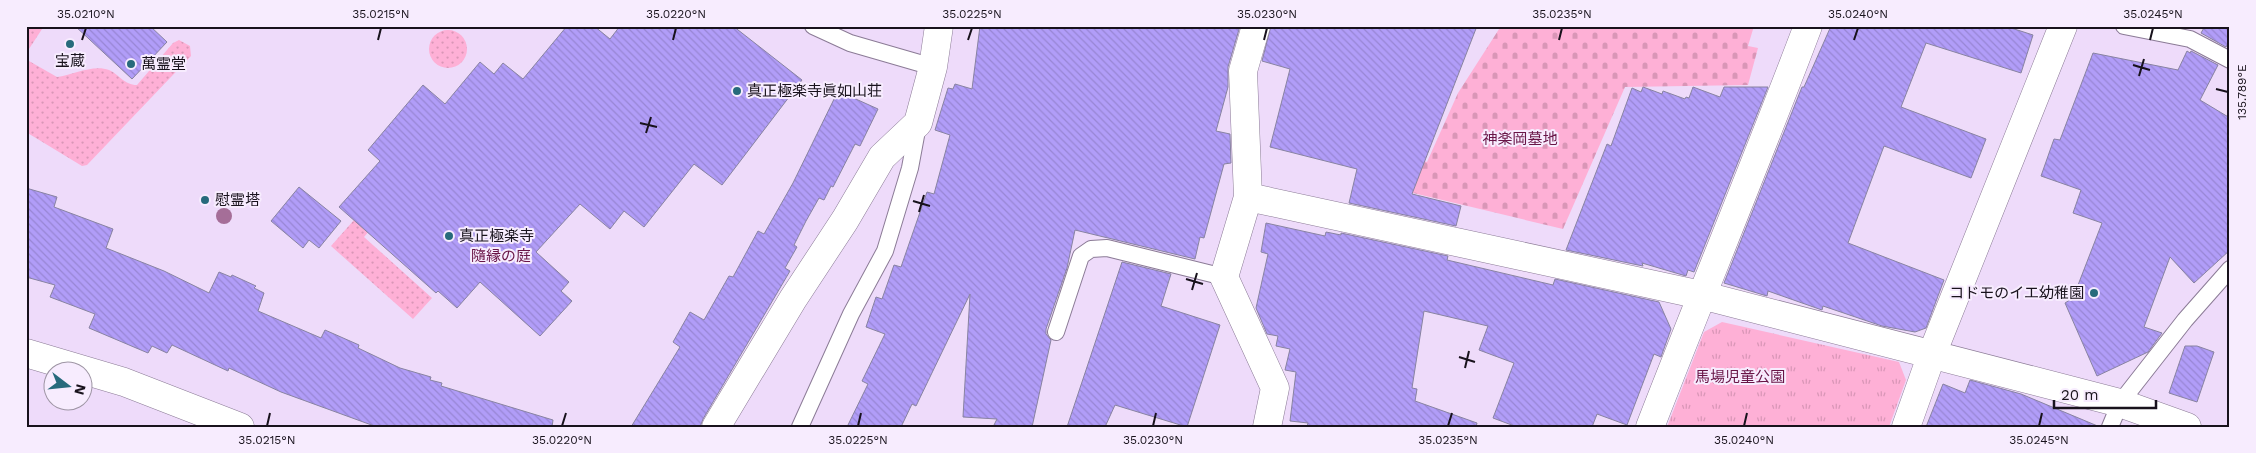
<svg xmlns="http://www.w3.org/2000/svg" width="2256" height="453" font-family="'Work Sans','Noto Sans JP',sans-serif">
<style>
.grass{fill:url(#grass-dots)}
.cemetery{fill:url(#cemetery-stones)}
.park{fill:url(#park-tufts)}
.building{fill:url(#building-back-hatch);stroke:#8883a1}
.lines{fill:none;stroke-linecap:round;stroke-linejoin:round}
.lane-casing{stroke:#8b7b96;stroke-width:18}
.street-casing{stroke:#8b7b96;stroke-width:29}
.lane{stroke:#fff;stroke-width:16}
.street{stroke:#fff;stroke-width:28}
.tree{fill:#a56e98}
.ticks{fill:none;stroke:#18121c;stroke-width:2}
.poi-dot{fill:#276a7c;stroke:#f7ecfe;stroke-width:2}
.labels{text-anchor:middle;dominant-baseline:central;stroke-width:4;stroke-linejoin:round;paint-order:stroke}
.poi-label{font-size:15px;fill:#18121c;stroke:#f7ecfe;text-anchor:start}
.park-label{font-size:15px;fill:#691547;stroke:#f7ecfe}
.neatline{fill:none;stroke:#18121c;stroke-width:2}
.ticks-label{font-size:12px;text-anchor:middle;fill:#18121c}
</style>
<defs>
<pattern id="grass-dots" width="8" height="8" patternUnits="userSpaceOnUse" patternTransform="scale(1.25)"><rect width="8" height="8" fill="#feb0d6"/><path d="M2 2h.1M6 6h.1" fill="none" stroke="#d996b7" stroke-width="1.8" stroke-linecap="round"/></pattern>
<pattern id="cemetery-stones" width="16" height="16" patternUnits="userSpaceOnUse" patternTransform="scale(1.25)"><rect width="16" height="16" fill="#feb0d6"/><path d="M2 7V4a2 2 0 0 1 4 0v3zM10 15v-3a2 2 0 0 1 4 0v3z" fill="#d996b7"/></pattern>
<pattern id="park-tufts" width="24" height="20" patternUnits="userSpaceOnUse" patternTransform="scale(1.25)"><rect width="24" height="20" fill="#feb0d6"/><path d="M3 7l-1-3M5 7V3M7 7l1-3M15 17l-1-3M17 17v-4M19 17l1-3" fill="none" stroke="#d996b7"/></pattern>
<pattern id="building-back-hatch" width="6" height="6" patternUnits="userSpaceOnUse" patternTransform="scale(1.25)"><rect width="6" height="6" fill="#b19df8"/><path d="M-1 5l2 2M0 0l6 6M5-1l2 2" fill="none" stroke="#9886d4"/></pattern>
</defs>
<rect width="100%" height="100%" fill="#eedbfa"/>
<path class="grass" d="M 26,26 L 44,26 L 27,52 L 29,61 L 57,77 C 73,75 93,64 109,70 C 120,75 124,85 137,85 L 173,43 L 179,40 L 190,46 L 191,56 L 87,165 L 82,166 L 26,132 Z
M429 49a19 19 0 1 1 38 0a19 19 0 1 1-38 0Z
M 393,176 L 407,188 L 364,237 L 432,298 L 413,319 L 331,246 Z"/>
<path class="cemetery" d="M 1501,26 L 1754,26 L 1748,46 L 1758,48 L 1748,85 L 1625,87 L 1563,229 L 1409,192 L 1418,159 L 1427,162 L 1458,93 Z"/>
<path class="park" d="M 1722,322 L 1899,362 L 1906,380 L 1889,427 L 1667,427 L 1704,332 Z"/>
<path class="building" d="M 75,26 L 150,26 L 167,42 L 132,79 Z
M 567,26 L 594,26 L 610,39 L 620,26 L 733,26 L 802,80 L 722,185 L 694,164 L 644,227 L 624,211 L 610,229 L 580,204 L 536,252 L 569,282 L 561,291 L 572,301 L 540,336 L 480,282 L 457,308 L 438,291 L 436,293 L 339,207 L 380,161 L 368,150 L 423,85 L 445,104 L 480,62 L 494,74 L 503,63 L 523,79 Z
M 980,26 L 1240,26 L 1228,67 L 1228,87 L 1216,131 L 1230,134 L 1231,163 L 1224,164 L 1204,238 L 1200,237 L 1195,259 L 1075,230 L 1067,268 L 1046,329 L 1046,334 L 1051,340 L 1032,427 L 993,427 L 997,419 L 963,417 L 970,294 L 916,406 L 912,404 L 901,427 L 847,427 L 868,384 L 862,381 L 885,334 L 866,327 L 876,297 L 882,299 L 894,265 L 901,267 L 927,192 L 934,194 L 950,135 L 935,130 L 948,88 L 953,89 L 955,84 L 972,89 Z
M 1271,26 L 1477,26 L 1412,194 L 1461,206 L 1456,226 L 1349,203 L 1357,169 L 1270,147 L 1290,69 L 1262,61 Z
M 1831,26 L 2005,26 L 2033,35 L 2021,73 L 1926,43 L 1901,107 L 1986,139 L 1971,178 L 1884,146 L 1848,243 L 1944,280 L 1926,328 L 1915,332 L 1882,326 L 1823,306 L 1822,310 L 1768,291 L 1767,296 L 1724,283 L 1802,87 L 1804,87 Z
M 2205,26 L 2230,26 L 2230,40 L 2226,47 L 2201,33 Z
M 2187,51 L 2190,53 L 2191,51 L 2218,65 L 2200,100 L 2230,118 L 2230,250 L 2194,283 L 2170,257 L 2144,327 L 2162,333 L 2148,352 L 2097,376 L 2065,303 L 2073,298 L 2102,223 L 2073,213 L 2081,190 L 2041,176 L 2054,139 L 2060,140 L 2093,53 L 2178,70 Z
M 1643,87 L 1662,94 L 1663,91 L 1685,99 L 1686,97 L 1689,98 L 1693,87 L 1720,97 L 1724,87 L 1768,87 L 1694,272 L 1688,270 L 1686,276 L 1642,263 L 1643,266 L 1566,250 L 1607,144 L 1611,146 L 1632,88 L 1641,92 Z
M 838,91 L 878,109 L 860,146 L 855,144 L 833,187 L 831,186 L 824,200 L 819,198 L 806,221 L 794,245 L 797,247 L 785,268 L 790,271 L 703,419 L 700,427 L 631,427 L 680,347 L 673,342 L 690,312 L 704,320 L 729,276 L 733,277 L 758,231 L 764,234 L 793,183 Z
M 299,187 L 341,221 L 319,248 L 309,240 L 303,248 L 271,221 Z
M 26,188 L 57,197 L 54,207 L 113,229 L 106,248 L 164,271 L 209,293 L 219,272 L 231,277 L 232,275 L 256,286 L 254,288 L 264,293 L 258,311 L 321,338 L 325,330 L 359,345 L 358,348 L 400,368 L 431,377 L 430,380 L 442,383 L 441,386 L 553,420 L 552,427 L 377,427 L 281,392 L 229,368 L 228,371 L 172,345 L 167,353 L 152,346 L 148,353 L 89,328 L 95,314 L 50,297 L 55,285 L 26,277 Z
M 1266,223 L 1325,236 L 1326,232 L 1341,235 L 1341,233 L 1448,256 L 1447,260 L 1553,285 L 1555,279 L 1659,302 L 1671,329 L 1661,357 L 1654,354 L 1627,425 L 1597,414 L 1592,427 L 1517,427 L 1493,418 L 1514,363 L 1479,350 L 1488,326 L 1424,311 L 1412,388 L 1417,389 L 1415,401 L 1477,423 L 1476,427 L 1307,427 L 1308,423 L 1290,421 L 1296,372 L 1285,370 L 1290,349 L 1276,346 L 1278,336 L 1267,334 L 1256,308 L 1268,254 L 1261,252 Z
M 1122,262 L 1171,274 L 1161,306 L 1220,325 L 1187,427 L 1115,405 L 1105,427 L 1067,427 Z
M 2185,346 L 2197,346 L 2214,352 L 2197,402 L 2169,393 Z
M 1970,380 L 2021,394 L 2100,427 L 1926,427 L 1943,384 L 1965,393 Z"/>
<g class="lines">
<defs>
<path id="lane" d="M 813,26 L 850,43 L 933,67
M 2124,26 L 2190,39 L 2230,60
M 1056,332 L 1081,256 L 1091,249 L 1107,248 L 1224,277
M 800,427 L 851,314 L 885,251 L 910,168 L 918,125
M 2110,427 L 2120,403 L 2185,320 L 2230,269"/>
<path id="street" d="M 1256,26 L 1243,71 L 1248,197 L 1224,277 L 1275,388 L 1267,427
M 1248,197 L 1701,295 L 2120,403 L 2187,427
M 26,353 L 124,382 L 240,427
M 716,427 L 793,299 L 845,220 L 882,157 L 918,123 L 933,67 L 939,26
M 1650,427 C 1702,293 1757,161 1808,26
M 1906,427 L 1932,354 L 2063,26"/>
</defs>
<use href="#lane" class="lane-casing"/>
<use href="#street" class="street-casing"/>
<use href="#lane" class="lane"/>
<use href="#street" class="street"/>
</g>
<circle class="tree" cx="224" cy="216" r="8"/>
<path class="ticks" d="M 82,40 L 86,28M 378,40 L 381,28M 673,40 L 676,28M 968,40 L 972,28M 1264,40 L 1267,28M 1559,40 L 1562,28M 1854,40 L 1858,28M 2150,40 L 2153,28M 2133,65 L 2150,70M 2139,76 L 2144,59M 2216,89 L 2228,92M 640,123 L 657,127M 646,133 L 651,117M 913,201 L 930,206M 919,212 L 924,195M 1186,279 L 1203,284M 1192,290 L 1197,273M 1459,357 L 1475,362M 1465,368 L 1469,351M 267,426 L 270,413M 562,426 L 566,413M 858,426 L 861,413M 1153,426 L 1156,413M 1448,426 L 1452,413M 1744,426 L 1747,413M 2039,426 L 2042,413"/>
<g class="poi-dot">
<circle cx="70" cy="44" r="5"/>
<circle cx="131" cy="64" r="5"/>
<circle cx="737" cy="91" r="5"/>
<circle cx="205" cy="200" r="5"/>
<circle cx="449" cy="236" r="5"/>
<circle cx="2094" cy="293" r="5"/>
</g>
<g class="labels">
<g class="poi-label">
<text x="70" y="61" text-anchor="middle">宝蔵</text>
<text x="141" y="64">萬霊堂</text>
<text x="747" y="91">真正極楽寺眞如山荘</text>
<text x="215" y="200">慰霊塔</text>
<text x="459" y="236">真正極楽寺</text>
<text x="2084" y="293" text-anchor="end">コドモのイエ幼稚園</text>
</g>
<g class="park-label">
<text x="1520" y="139">神楽岡墓地</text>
<text x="501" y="256">隨縁の庭</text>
<text x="1740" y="377">馬場児童公園</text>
</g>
</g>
<rect width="2256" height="453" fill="none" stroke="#f7ecfe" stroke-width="55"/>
<g transform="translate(68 386) rotate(106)"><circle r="24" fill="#f7ecfe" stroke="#9e95a4"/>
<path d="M0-4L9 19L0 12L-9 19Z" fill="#276a7c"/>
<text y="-8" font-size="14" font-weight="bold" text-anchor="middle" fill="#18121c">N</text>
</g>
<path d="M2054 400v8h102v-8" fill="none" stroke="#18121c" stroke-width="2.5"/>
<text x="2061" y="400" font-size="15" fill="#18121c" stroke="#f7ecfe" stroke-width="4" paint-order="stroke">20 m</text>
<rect x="28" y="28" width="2200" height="398" class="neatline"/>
<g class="ticks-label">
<text x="86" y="18">35.0210°N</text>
<text x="381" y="18">35.0215°N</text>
<text x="676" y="18">35.0220°N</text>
<text x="972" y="18">35.0225°N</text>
<text x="1267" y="18">35.0230°N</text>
<text x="1562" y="18">35.0235°N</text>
<text x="1858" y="18">35.0240°N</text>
<text x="2153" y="18">35.0245°N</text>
<text transform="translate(2242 92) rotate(-90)" y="4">135.789°E</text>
<text x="267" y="444">35.0215°N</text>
<text x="562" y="444">35.0220°N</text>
<text x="858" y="444">35.0225°N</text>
<text x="1153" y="444">35.0230°N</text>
<text x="1448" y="444">35.0235°N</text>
<text x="1744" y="444">35.0240°N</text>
<text x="2039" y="444">35.0245°N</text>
</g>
</svg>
